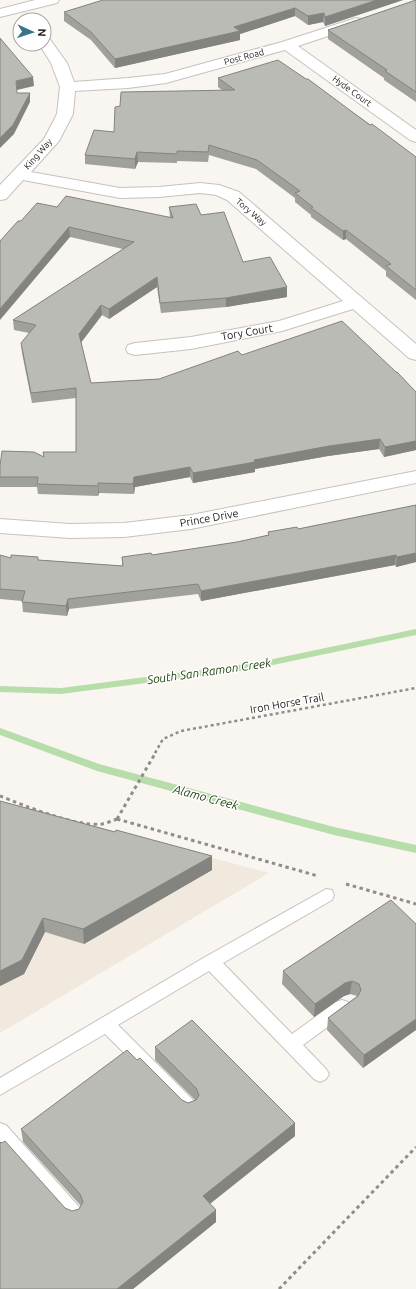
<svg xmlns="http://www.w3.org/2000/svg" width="416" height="1289" font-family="Ubuntu,sans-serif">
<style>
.built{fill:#f1e9dd}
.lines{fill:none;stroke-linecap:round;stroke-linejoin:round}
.stream{fill:#b7ddaa;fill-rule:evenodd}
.lane-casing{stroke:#c6c2be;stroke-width:2}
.street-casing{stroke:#c6c2be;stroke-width:2}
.path-far1{stroke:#908d8a;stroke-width:2.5;stroke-dasharray:3 3;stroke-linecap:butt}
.path{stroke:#908d8a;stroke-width:3;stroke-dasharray:3.5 3.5;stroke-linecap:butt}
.lane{fill:#fff;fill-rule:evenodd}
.street{fill:#fff;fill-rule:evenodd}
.wall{fill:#a1a19c}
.shaded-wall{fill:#83837f}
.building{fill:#bbbbb5;stroke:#83837f}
.labels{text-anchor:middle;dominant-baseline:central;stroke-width:3;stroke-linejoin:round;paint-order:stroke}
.far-street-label{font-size:9px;fill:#1d1c1a;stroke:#fff}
.street-label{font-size:11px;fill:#1d1c1a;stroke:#fff}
.water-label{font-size:12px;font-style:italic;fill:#1c3f0c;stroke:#fff}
</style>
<rect width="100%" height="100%" fill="#f9f5f0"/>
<path class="built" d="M 0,801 L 269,873 L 0,1033 Z"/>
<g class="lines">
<path class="stream" d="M 416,629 L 416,635 L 254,669 L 61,694 L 0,692 L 0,686 L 61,688 L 254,663 Z
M 0,728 L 99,764 L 334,827 L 416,845 L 416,853 L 334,835 L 97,771 L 0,735 Z"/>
<defs>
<path id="lane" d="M 326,889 L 332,890 L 334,895 L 332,900 L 223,963 L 292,1034 L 336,1002 L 342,1000 L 348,1002 L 350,1007 L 348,1012 L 303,1045 L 326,1069 L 329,1074 L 326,1079 L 320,1082 L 314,1079 L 209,971 L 118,1025 L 195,1102 L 198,1107 L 195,1112 L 189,1115 L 183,1112 L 105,1034 L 0,1095 L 0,1078 L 205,957 Z
M 0,1123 L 6,1125 L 80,1208 L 83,1214 L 80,1220 L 74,1222 L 68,1220 L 0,1144 Z"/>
<path id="street" d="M 35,0 L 59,0 L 57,3 L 0,17 L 0,9 Z
M 356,18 L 361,19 L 363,22 L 361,25 L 298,46 L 416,130 L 416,142 L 410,140 L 285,50 L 166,83 L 128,88 L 75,91 L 73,114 L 59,141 L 31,172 L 120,188 L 159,187 L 200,183 L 219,185 L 239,192 L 416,344 L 416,360 L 409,358 L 353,309 L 282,331 L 191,349 L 135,355 L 128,353 L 126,349 L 128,345 L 135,343 L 191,337 L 279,321 L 343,301 L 227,200 L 216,195 L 200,193 L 159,197 L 120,198 L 23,180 L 6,199 L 0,200 L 0,185 L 44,139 L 57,114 L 60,87 L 51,63 L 39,44 L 44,44 L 44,37 L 49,38 L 67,63 L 74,82 L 128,78 L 165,74 L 282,42 Z
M 416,471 L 416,483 L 191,529 L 124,537 L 70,538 L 0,533 L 0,519 L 70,524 L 124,523 L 191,515 Z"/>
</defs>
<use href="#lane" class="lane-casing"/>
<use href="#street" class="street-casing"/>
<path class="path-far1" d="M 155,753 L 163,739 L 181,731 L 416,688"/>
<path class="path" d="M 0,796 C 26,806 75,827 102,824 C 107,823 112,821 117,819
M 117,819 L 156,752
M 117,819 L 318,876
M 346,884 L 416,904
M 279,1289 L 416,1147"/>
<use href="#lane" class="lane"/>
<use href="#street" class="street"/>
</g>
<path class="wall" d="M 103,0 L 403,0 L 325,26 L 323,22 L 308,25 L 295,16 L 240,34 L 240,40 L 115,68 L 91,40 L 64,21 L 64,12 Z
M 416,0 L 416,102 L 384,80 L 384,78 L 328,39 L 328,30 Z
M 218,78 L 351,111 L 416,157 L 416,300 L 386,276 L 386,271 L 346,239 L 343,240 L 311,217 L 311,215 L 295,202 L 295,198 L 256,169 L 209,155 L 208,162 L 177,161 L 177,163 L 138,162 L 135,169 L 85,164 L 85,155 L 114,132 L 120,106 L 223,91 L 218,87 Z
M 57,207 L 170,217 L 169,207 L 201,215 L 243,262 L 287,297 L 226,307 L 161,313 L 157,287 L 109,319 L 102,315 L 81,342 L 91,383 L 159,379 L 242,355 L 416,392 L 416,450 L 384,457 L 379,449 L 328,456 L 255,469 L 255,472 L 193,483 L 190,477 L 135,487 L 134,494 L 99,493 L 98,496 L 38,494 L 37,487 L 0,487 L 0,466 L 44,457 L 43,452 L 76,452 L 76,398 L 32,403 L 22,353 L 21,343 L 29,333 L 14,330 L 13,320 L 123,249 L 70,237 L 21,221 Z
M 416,505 L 416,562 L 396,567 L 395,565 L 201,601 L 198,594 L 69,609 L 67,616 L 23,612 L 22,601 L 0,599 L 0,555 L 11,558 L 122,566 L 122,557 L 152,555 L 237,542 L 268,535 L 268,532 L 298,529 Z
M 0,801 L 115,832 L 212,856 L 212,870 L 84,944 L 45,932 L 24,974 L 0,986 Z
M 391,900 L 363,1068 L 327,1030 L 328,1018 L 357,996 L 350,994 L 344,996 L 314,1017 L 282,984 L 283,971 Z
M 155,1047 L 295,1123 L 295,1136 L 210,1204 L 216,1210 L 216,1222 L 133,1289 L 65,1208 L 72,1211 L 79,1209 L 81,1206 L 23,1142 L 21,1129 L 137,1060 L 182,1100 L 188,1103 L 195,1100 L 155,1060 Z"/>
<path class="shaded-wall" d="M 377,0 L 403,0 L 325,26 L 325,17 Z
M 295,8 L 295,16 L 240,34 L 240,40 L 115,68 L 115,59 L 234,27 Z
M 324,13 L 323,22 L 308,25 L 308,16 Z
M 33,77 L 34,86 L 17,90 L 16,81 Z
M 30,93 L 30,102 L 14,134 L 0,148 L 0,138 Z
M 137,152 L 138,162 L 135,169 L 135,159 Z
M 69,227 L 70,237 L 0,320 L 0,309 Z
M 346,230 L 346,239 L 343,240 L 343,231 Z
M 157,277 L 157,287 L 109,319 L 109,309 Z
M 287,287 L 287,297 L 226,307 L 226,298 Z
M 101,305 L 102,315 L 80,344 L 79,334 Z
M 380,439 L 379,449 L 328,456 L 255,469 L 255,472 L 193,483 L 193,473 L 254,460 L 329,446 Z
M 416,441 L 416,450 L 384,457 L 385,447 Z
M 190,467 L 190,477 L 135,487 L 134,494 L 133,484 L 134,477 Z
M 98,483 L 99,493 L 98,496 Z
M 416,553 L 416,562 L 396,567 L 397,557 Z
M 396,555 L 395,565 L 201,601 L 201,591 Z
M 68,599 L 69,609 L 67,616 L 66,606 Z
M 212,856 L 212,870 L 84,944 L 83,929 Z
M 43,918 L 45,932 L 24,974 L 0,986 L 0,971 Z
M 352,981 L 350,994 L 344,996 L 314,1017 L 315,1004 L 345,983 Z
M 416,1019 L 416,1030 L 363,1068 L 364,1055 Z
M 295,1123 L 295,1136 L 203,1209 L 203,1196 Z
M 216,1210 L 216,1222 L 133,1289 L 117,1289 Z"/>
<path class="building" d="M 103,0 L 377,0 L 325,17 L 324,13 L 308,16 L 295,8 L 234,27 L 240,31 L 115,59 L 91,32 L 64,12 Z
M 416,0 L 416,92 L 385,71 L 387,70 L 328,30 Z
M 0,38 L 33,77 L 16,81 L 17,93 L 30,93 L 13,125 L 0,138 Z
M 278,60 L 306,79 L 308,79 L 351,111 L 370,125 L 372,124 L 416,157 L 416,290 L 386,266 L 391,264 L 346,230 L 343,231 L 311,208 L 313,207 L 295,193 L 300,191 L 257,160 L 209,145 L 208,152 L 177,151 L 177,154 L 137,152 L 135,159 L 85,155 L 94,130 L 114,132 L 115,107 L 120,106 L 121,92 L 235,90 L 218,78 Z
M 66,196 L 173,218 L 169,207 L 196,204 L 201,215 L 224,212 L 243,262 L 270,257 L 287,287 L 226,298 L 160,303 L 157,277 L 109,309 L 101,305 L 79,334 L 91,383 L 159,379 L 238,351 L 242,355 L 342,321 L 396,372 L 397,372 L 416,392 L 416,441 L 385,447 L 380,439 L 329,446 L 254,460 L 255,462 L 193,473 L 190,467 L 134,477 L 133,484 L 98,483 L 98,486 L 37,484 L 38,477 L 0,477 L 0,466 L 2,451 L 34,452 L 44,457 L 43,452 L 76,452 L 76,388 L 31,393 L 21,343 L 36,325 L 13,320 L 134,242 L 69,227 L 0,309 L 0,241 L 18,221 L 21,221 L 37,203 L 57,207 Z
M 416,505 L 416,553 L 397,557 L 396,555 L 201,591 L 198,584 L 68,599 L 66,606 L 22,602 L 25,591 L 0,589 L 0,555 L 11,558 L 11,555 L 38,557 L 38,560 L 123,566 L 122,557 L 151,553 L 152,555 L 237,542 L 269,535 L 268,532 L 297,527 L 298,529 Z
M 0,801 L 115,832 L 116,830 L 212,856 L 83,929 L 43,918 L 22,960 L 0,971 Z
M 391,900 L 416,924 L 416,1019 L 364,1055 L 328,1018 L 358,996 L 361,990 L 359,984 L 352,981 L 345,983 L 315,1004 L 283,971 Z
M 192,1020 L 295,1123 L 203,1196 L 216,1210 L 117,1289 L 0,1289 L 0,1143 L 1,1142 L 2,1143 L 5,1141 L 65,1208 L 72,1211 L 79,1209 L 83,1202 L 80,1194 L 21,1129 L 127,1050 L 137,1060 L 140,1058 L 182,1100 L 188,1103 L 196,1100 L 199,1095 L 196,1088 L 155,1047 Z"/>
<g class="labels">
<g class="far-street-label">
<text transform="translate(244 57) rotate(-15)">Post Road</text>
<text transform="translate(352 91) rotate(36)">Hyde Court</text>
<text transform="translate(38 154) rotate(-49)">King Way</text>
<text transform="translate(251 212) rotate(40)">Tory Way</text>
</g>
<g class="street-label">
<text transform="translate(247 332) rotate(-10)">Tory Court</text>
<text transform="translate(209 518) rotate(-10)">Prince Drive</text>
<text transform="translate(287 703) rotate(-10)">Iron Horse Trail</text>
</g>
<g class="water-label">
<text transform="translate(209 671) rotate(-8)">South San Ramon Creek</text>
<text transform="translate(206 797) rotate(15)">Alamo Creek</text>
</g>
</g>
<g transform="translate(32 32) rotate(93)"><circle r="19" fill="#ffffff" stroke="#a5a4a3"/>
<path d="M0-3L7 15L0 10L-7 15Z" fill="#3a738d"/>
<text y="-6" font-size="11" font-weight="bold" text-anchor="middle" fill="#1d1c1a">N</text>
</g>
</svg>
